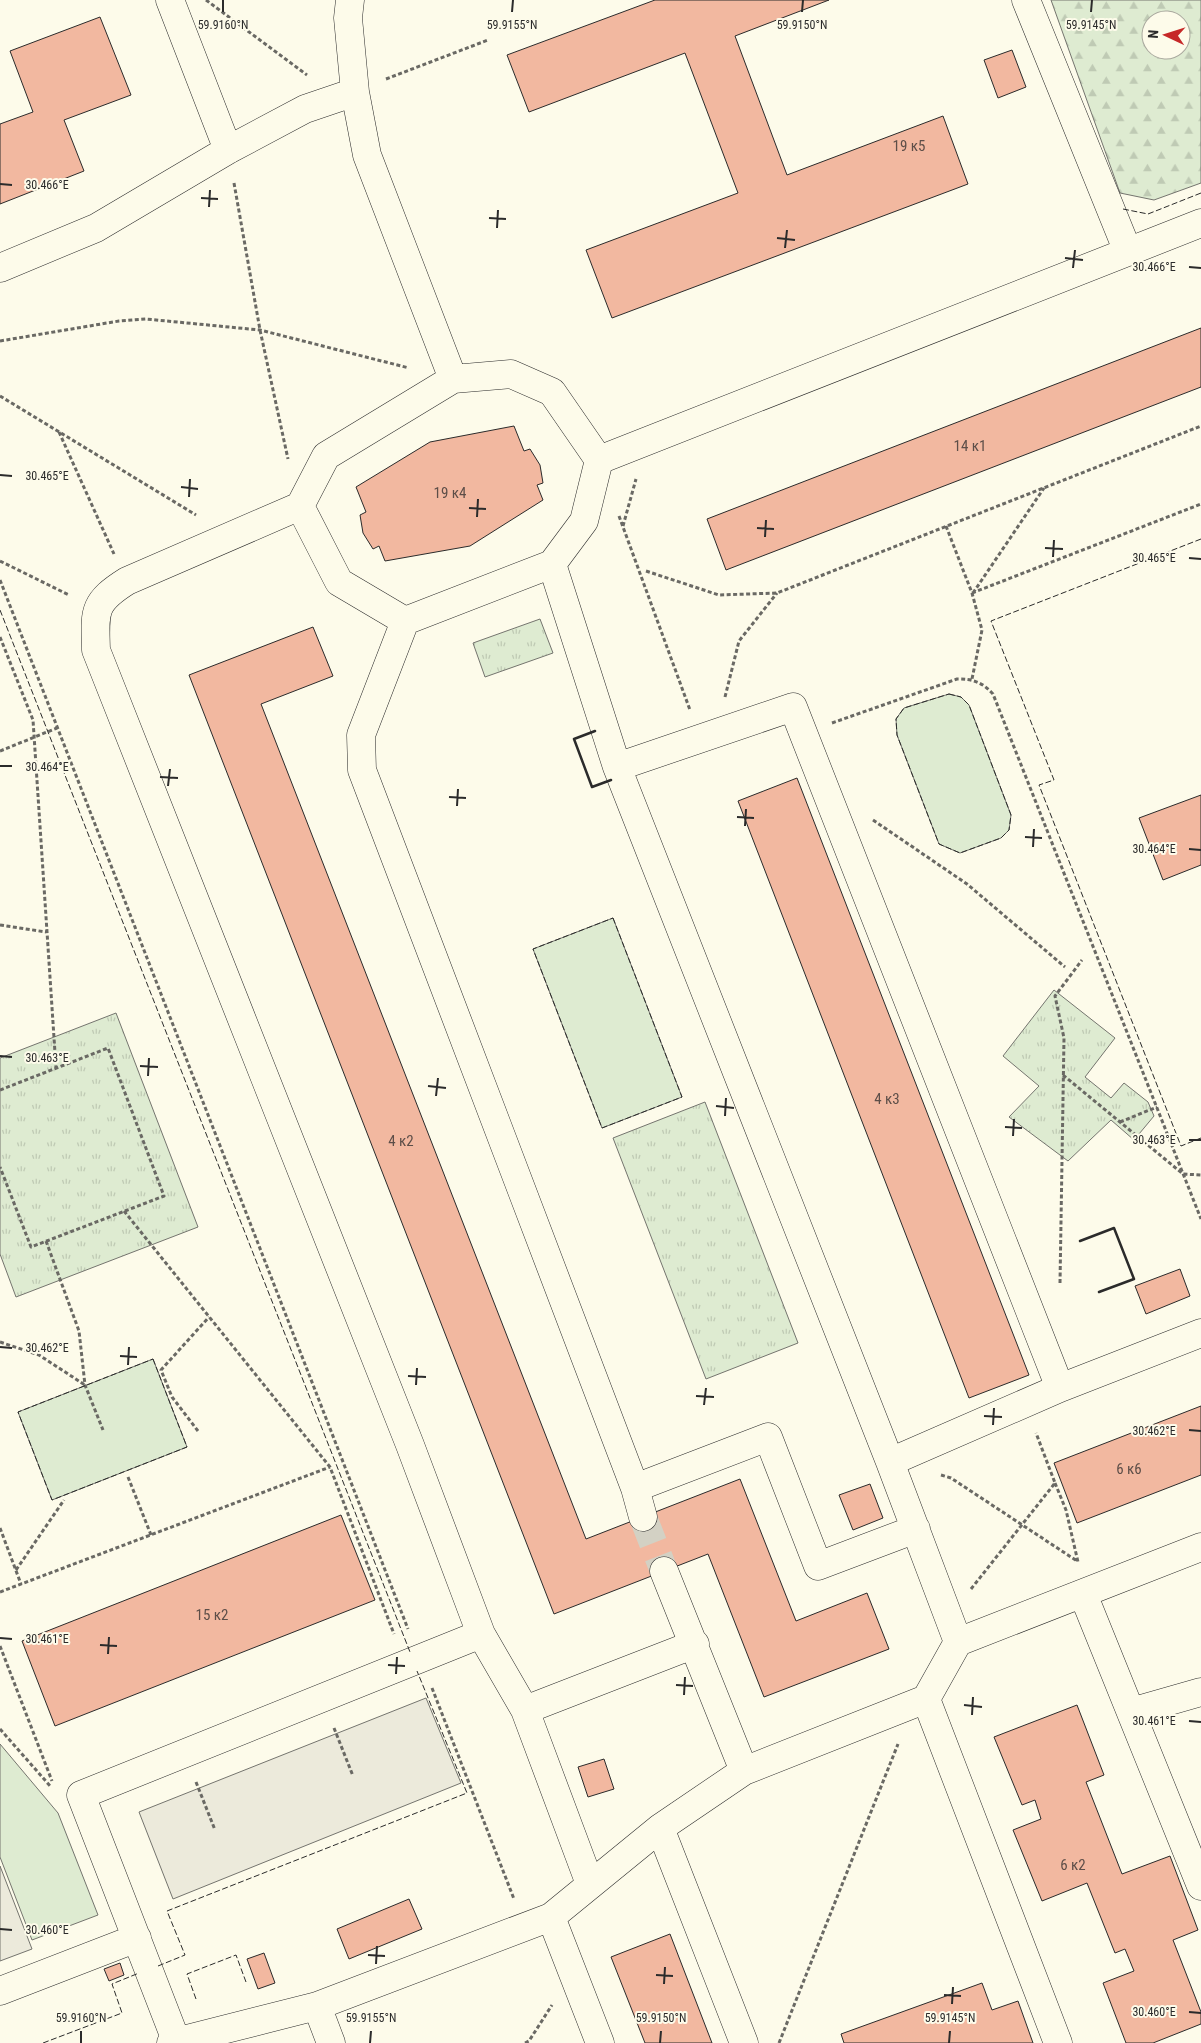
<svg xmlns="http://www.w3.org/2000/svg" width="1201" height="2043" font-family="'Roboto Condensed',sans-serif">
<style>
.green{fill:#deebd1;stroke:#74746e}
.forest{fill:url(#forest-firs);stroke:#74746e;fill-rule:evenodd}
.park{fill:url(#park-tufts);stroke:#74746e}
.parking{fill:#eceadb;stroke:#74746e}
.building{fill:#f2b8a0;stroke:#2b2b2b}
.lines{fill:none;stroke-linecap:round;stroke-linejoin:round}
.minor-tunnel{stroke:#d3d1c4;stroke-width:28;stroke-dasharray:28 14;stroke-linecap:butt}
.minor-casing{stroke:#2b2b2b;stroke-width:29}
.path{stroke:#6a6964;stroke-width:3;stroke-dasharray:4 2.5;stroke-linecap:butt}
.minor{stroke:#fdfbea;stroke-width:28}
.fence{stroke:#2b2b2b;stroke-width:1;stroke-dasharray:6 2.5;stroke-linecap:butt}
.wall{stroke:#2b2b2b;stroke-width:2.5}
.ticks{fill:none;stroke:#2b2b2b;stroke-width:2}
.labels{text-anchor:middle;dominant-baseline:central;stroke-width:4;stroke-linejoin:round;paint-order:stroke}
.number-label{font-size:15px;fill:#5d4e48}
.ticks-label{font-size:12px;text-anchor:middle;fill:#2b2b2b;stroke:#fdfbea;stroke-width:4;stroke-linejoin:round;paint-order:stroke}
</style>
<defs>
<pattern id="forest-firs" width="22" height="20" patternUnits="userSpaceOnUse" patternTransform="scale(1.25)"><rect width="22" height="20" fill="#deebd1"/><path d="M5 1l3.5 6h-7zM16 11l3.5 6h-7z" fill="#bfcab4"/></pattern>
<pattern id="park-tufts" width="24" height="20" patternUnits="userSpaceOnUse" patternTransform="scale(1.25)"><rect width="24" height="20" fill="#deebd1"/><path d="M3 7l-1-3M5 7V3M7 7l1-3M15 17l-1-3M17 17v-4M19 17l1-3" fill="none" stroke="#bfcab4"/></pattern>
</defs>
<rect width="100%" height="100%" fill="#fdfbea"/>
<path class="green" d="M 949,694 L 961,697 L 969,705 L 1011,815 L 1009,830 L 1001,838 L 960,853 L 939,844 L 897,735 L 896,719 L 904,708 Z
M 613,918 L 682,1097 L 602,1128 L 533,949 Z
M 153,1359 L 187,1447 L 52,1500 L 18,1412 Z
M 0,1744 L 58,1813 L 98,1915 L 32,1940 L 0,1857 Z"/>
<path class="forest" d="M 1051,0 L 1201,0 L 1201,183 L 1154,200 L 1120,193 ZM 1151,20 L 1181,20 L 1181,50 L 1151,50 Z"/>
<path class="park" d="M 540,619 L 553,653 L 485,677 L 473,643 Z
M 1054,990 L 1115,1038 L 1085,1077 L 1111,1098 L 1124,1083 L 1148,1102 L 1154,1116 L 1134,1140 L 1111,1120 L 1068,1161 L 1009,1117 L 1039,1086 L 1003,1056 Z
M 116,1013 L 198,1227 L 16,1297 L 0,1254 L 0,1058 Z
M 705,1102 L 798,1343 L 706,1379 L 613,1138 Z"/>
<path class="parking" d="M 426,1698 L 461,1783 L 173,1899 L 139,1812 Z
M 0,1866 L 32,1949 L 0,1961 Z"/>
<path class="building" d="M 655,0 L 829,0 L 735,36 L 787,175 L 943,116 L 968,184 L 612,318 L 586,250 L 738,193 L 685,53 L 529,112 L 507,55 Z
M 100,17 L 131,95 L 64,120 L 84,171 L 0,204 L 0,124 L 33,112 L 10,51 Z
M 1012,50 L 1026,87 L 998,98 L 984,60 Z
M 1201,328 L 1201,387 L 726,570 L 707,519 Z
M 514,426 L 524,451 L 530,449 L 540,465 L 543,483 L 537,485 L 543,500 L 470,546 L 385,561 L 379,546 L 373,549 L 363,533 L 360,515 L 366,512 L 356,487 L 430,442 Z
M 313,627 L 333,676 L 261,704 L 586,1539 L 740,1479 L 796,1621 L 867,1593 L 889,1649 L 764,1697 L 708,1554 L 554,1614 L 189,675 Z
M 797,778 L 1029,1375 L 969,1398 L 738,801 Z
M 1201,795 L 1201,865 L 1163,880 L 1139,818 Z
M 1180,1269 L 1190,1296 L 1146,1314 L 1135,1286 Z
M 1201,1406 L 1201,1475 L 1077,1523 L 1054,1463 Z
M 870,1484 L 883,1518 L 853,1530 L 839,1495 Z
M 341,1515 L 375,1600 L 55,1726 L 22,1641 Z
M 1077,1705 L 1104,1775 L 1086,1782 L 1122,1874 L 1170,1856 L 1198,1930 L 1173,1940 L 1201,2012 L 1201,2024 L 1153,2043 L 1126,2043 L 1103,1983 L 1134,1971 L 1125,1949 L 1115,1953 L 1087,1883 L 1042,1901 L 1013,1830 L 1041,1819 L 1035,1800 L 1022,1805 L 994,1737 Z
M 604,1759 L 614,1789 L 588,1797 L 578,1767 Z
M 409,1899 L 422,1929 L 349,1959 L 337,1929 Z
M 670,1934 L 712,2043 L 645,2043 L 611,1957 Z
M 264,1953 L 275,1983 L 258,1989 L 247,1959 Z
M 120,1963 L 124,1975 L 109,1981 L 104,1969 Z
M 982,1983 L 992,2010 L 1018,2001 L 1033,2043 L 844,2043 L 841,2034 Z"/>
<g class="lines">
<path class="minor-tunnel" d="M 643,1517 L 664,1571"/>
<defs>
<path id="minor" d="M 170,0 L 228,150
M 350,0 L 348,18 L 355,92 L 367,155 L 453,379
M 1026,0 L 1128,252
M 0,268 L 96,228 L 228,150 L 305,109 L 355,92
M 599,460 L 1201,223
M 300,506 L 127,581 C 92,603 95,612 96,650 L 410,1445 L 481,1634
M 405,621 L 552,564
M 617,767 L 793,707 L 1060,1388
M 890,1462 L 1060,1388 L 1201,1333
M 635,1488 L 768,1437 L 818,1566 L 916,1529
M 643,1517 L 635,1488 L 362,770 L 361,735 L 405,621 L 339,582 L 300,506 L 326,456 L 453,379 L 511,374 L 552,392 L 599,460 L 584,521 L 552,564 L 617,767 L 890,1462 L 958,1642
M 664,1571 L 744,1771
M 1083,1594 L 1201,1886
M 926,1699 L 1058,2043
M 525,1710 L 695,1644
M 1131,1712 L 1201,1692
M 660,1828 L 744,2043
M 551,1917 L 600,2043
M 0,1991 L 137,1938
M 317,2006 L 331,2043
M 171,2043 L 317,2006 L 551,1917 L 660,1828 L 744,1771 L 926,1699 L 958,1642 L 1201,1547
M 177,2043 L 81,1795 L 481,1634 L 525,1710 L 590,1884"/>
</defs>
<use href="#minor" class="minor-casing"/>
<path class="path" d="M 206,0 L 307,75
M 386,79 L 488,40
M 234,183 L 260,330 L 288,459
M 0,341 L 119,321 L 146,319 L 260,330 L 409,368
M 0,396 L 196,515
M 59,432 L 114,554
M 619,516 L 690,710
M 623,526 L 636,479
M 946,526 L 972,593 L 982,630 L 972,679
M 0,561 L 69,595
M 646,571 L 719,595 L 777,593 L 1201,426
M 0,580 L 408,1629
M 972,593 L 1201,504
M 973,593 L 1044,488
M 0,637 L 33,720 L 56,1068
M 725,697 L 739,641 L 777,593
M 832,723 L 957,679 C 973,679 982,682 993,694 L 1201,1219
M 0,751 L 57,728
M 873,820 L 967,884 L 1065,967
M 0,925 L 46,932
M 1063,1075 L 1183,1174 L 1201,1175
M 0,1090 L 108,1048 L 164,1196 L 31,1247 L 0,1167
M 1120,1122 L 1157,1107
M 124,1211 L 330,1467 L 394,1634
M 46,1241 L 79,1331 L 85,1385 L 103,1430
M 1060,1283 L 1064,1038 L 1055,996 L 1082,960
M 0,1342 L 39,1355 L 85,1385
M 198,1431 L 172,1397 L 161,1370 L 209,1317
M 941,1475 L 951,1478 L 1077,1561
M 128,1477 L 151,1535
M 1055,1483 L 1066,1510 L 1078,1562
M 0,1528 L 21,1584
M 16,1570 L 64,1500
M 971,1589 L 1055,1483 L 1036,1433
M 0,1592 L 330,1467
M 0,1646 L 52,1781
M 432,1688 L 514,1899
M 334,1728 L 353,1776
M 0,1729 L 51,1787
M 196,1782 L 215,1830
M 525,2043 L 529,2041 L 552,2005
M 779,2043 L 898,1744"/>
<use href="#minor" class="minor"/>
<path class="fence" d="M 1123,209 L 1148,214 L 1201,193
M 1201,539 L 991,621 L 1054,780 L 1039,785 L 1181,1146 L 1201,1138
M 0,610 L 410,1652
M 949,694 L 961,697 L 969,705 L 1011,815 L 1009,830 L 1001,838 L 960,853 L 939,844 L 897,735 L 896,719 L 904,708 Z
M 613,918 L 682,1097 L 602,1128 L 533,949 Z
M 153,1359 L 187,1447 L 52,1500 L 18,1412 Z
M 158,1966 L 185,1955 L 167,1911 L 467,1793 L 417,1671
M 196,1999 L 187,1974 L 236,1955 L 246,1982
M 43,2043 L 122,2013 L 112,1984 L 139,1973"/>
<path class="wall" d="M 595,731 L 574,739 L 592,787 L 611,780
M 1080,1241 L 1114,1228 L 1134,1279 L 1099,1292"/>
</g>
<path class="ticks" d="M 223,12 L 223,0M 512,12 L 513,0M 802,12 L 803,0M 1091,12 L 1092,0M 0,184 L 12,185M 201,198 L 218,199M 209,207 L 210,190M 489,218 L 506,219M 497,228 L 498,210M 777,238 L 795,240M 785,248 L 787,230M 1065,258 L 1083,260M 1189,267 L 1201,268M 1073,268 L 1075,250M 0,475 L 12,476M 181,487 L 198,489M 189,497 L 190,479M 469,508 L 486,509M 477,517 L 478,499M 757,528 L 774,529M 765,537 L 766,520M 1045,548 L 1063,549M 1053,557 L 1054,540M 1189,558 L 1201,559M 0,766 L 12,766M 160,777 L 178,778M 168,786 L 170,769M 449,797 L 466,798M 457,806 L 458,789M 737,817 L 754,818M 745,826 L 746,809M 1025,837 L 1042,838M 1033,847 L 1034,829M 1189,849 L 1201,850M 0,1056 L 12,1057M 140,1066 L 158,1067M 148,1076 L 149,1058M 428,1086 L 446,1088M 436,1096 L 438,1078M 716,1106 L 734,1108M 725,1116 L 726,1098M 1005,1127 L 1022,1128M 1013,1136 L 1014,1119M 1189,1140 L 1201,1140M 0,1347 L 12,1348M 120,1356 L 137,1357M 128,1365 L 129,1347M 408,1376 L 426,1377M 416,1385 L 417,1368M 696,1396 L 714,1397M 704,1405 L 706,1388M 984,1416 L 1002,1417M 993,1425 L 994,1408M 1189,1430 L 1201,1431M 0,1638 L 12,1639M 100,1645 L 117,1646M 108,1654 L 109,1637M 388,1665 L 405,1666M 396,1674 L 397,1657M 676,1685 L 693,1686M 684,1695 L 685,1677M 964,1705 L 982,1707M 972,1715 L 973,1697M 1189,1721 L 1201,1722M 0,1929 L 12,1930M 368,1955 L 385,1956M 376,1964 L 377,1946M 656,1975 L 673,1976M 664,1984 L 665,1967M 944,1995 L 961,1996M 952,2004 L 953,1987M 1189,2012 L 1201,2013M 81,2043 L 81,2031M 370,2043 L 371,2031M 660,2043 L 661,2031M 949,2043 L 950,2031"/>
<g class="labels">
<g class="number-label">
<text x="909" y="146">19 к5</text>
<text x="970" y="446">14 к1</text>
<text x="450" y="493">19 к4</text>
<text x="887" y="1099">4 к3</text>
<text x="401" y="1141">4 к2</text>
<text x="1129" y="1469">6 к6</text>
<text x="212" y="1615">15 к2</text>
<text x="1073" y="1865">6 к2</text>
</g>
</g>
<g class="ticks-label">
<text x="223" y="29">59.9160°N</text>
<text x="512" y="29">59.9155°N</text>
<text x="802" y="29">59.9150°N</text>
<text x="1091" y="29">59.9145°N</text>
<text x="47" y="189">30.466°E</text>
<text x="1154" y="271">30.466°E</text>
<text x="47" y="480">30.465°E</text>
<text x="1154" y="562">30.465°E</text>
<text x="47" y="771">30.464°E</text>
<text x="1154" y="853">30.464°E</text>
<text x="47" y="1062">30.463°E</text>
<text x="1154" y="1144">30.463°E</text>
<text x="47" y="1352">30.462°E</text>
<text x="1154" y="1435">30.462°E</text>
<text x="47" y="1643">30.461°E</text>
<text x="1154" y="1725">30.461°E</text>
<text x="47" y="1934">30.460°E</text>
<text x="1154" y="2016">30.460°E</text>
<text x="81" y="2022">59.9160°N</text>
<text x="371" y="2022">59.9155°N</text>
<text x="661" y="2022">59.9150°N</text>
<text x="950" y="2022">59.9145°N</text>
</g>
<g transform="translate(1166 35) rotate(274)"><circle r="24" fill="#fdfbea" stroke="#a9a89e"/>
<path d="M0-4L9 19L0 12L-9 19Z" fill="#c62828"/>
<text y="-8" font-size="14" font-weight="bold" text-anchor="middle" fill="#2b2b2b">N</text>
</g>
</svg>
